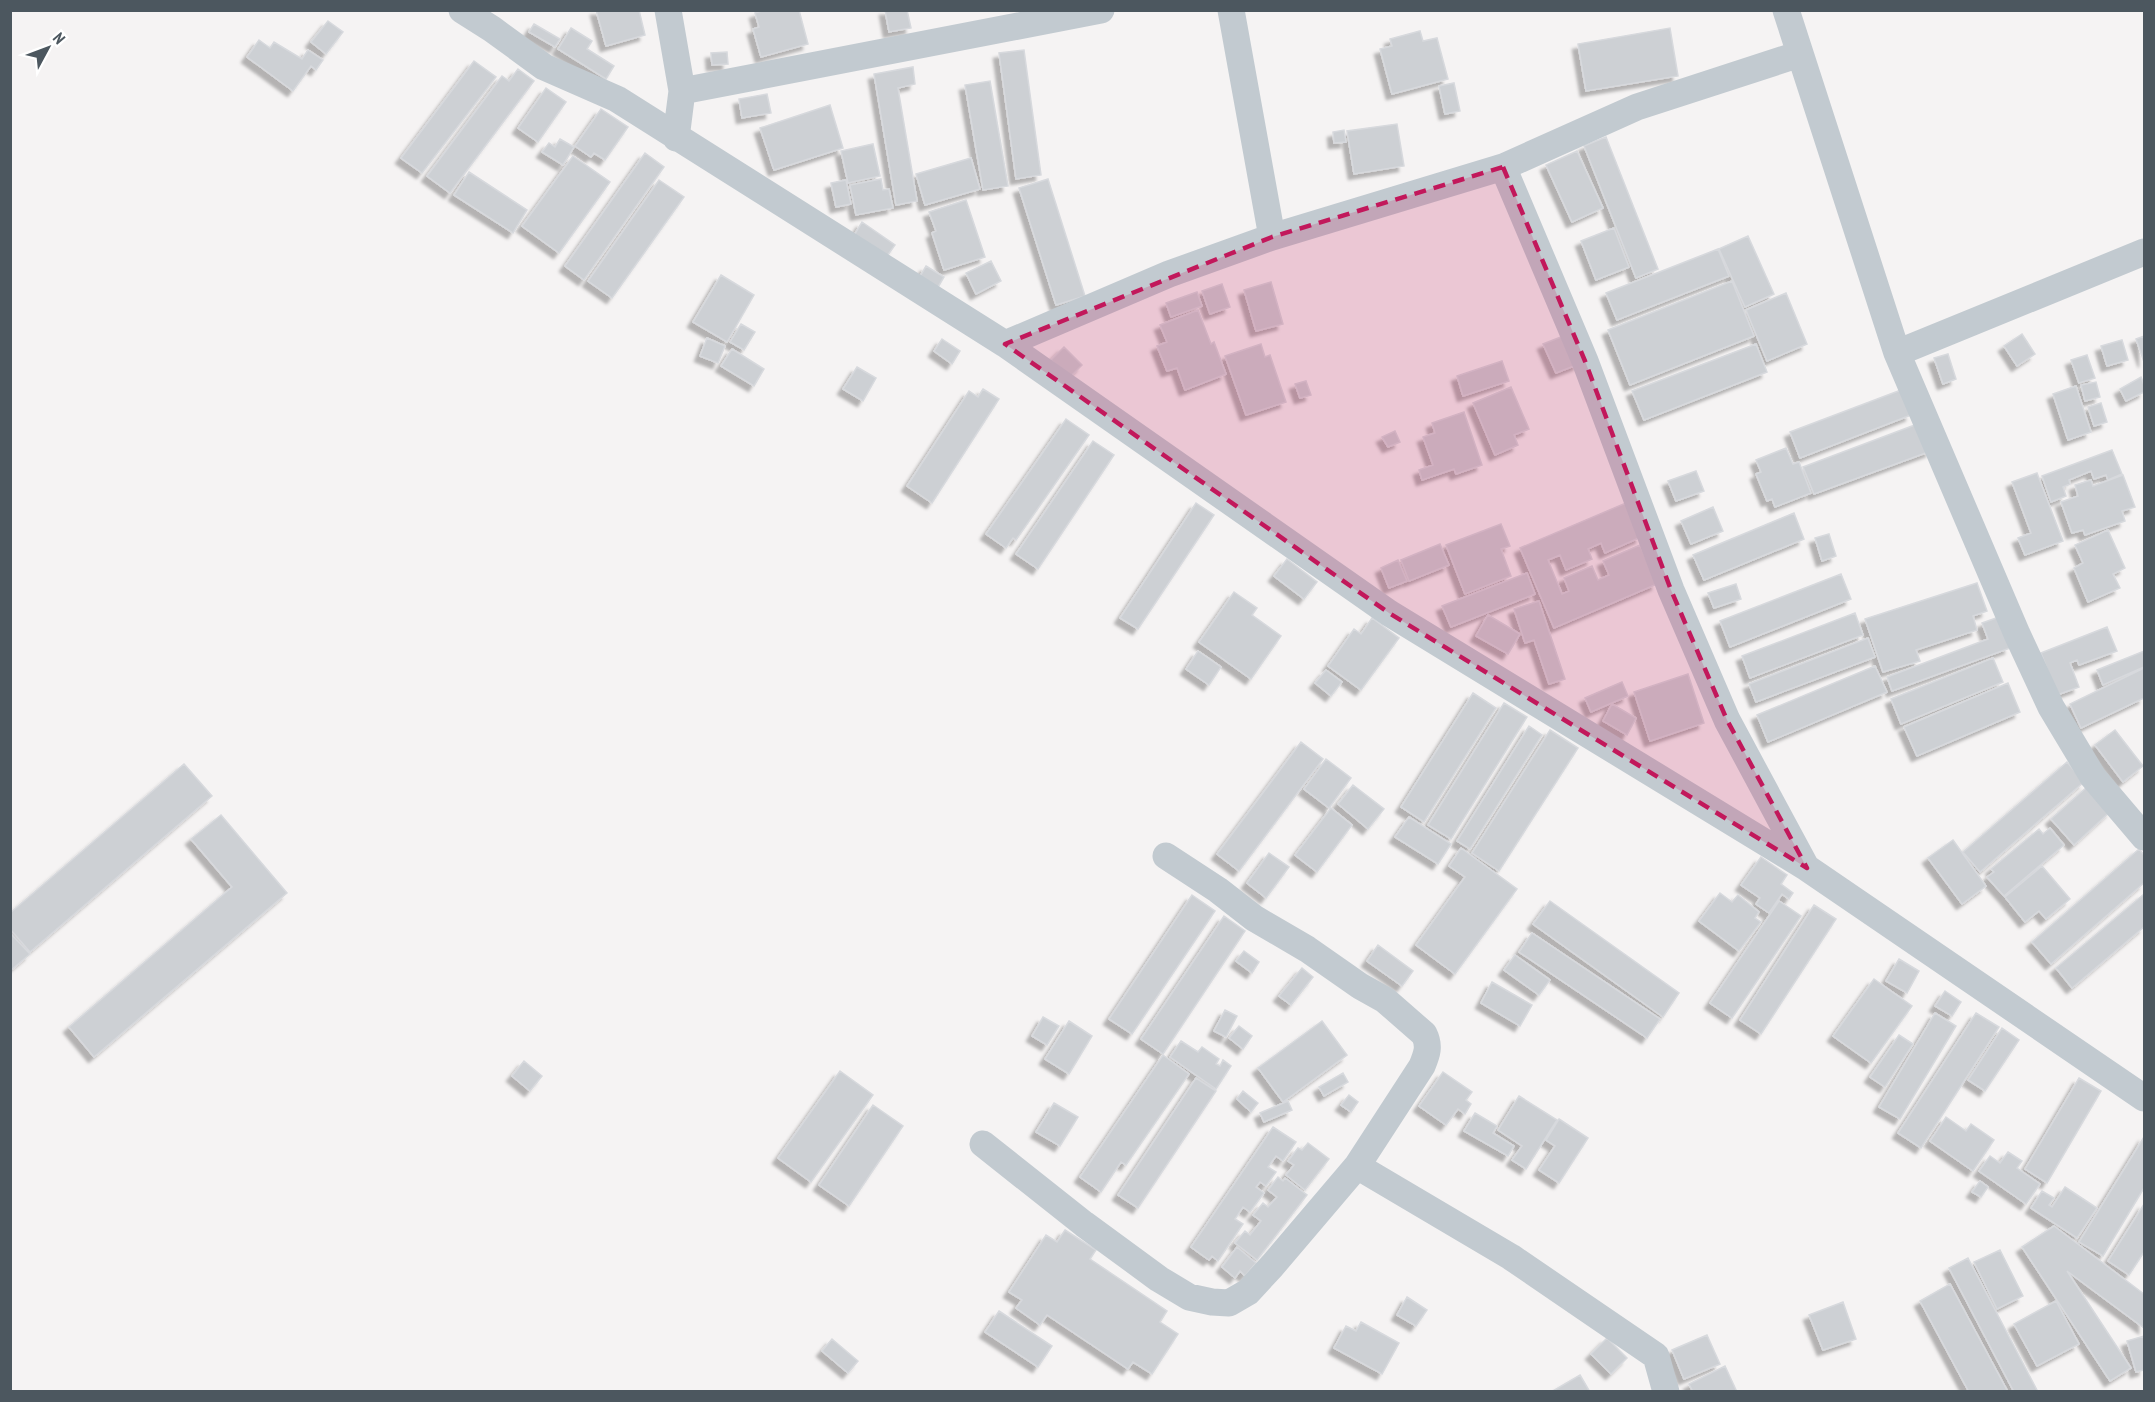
<svg xmlns="http://www.w3.org/2000/svg" width="2155" height="1402" font-family="'PT Sans Narrow',sans-serif">
<style>
.building{fill:#cdd0d4;stroke:#d7d9dd;stroke-width:1.5;filter:url(#shadow)}
.lines{fill:none;stroke-linecap:round;stroke-linejoin:round}
.street{stroke:#c2cad0;stroke-width:27}
.marked{fill:#c2185b;fill-opacity:0.2;stroke:#c2185b;stroke-width:4.5;stroke-dasharray:12 8;stroke-linejoin:round}
</style>
<defs>
<filter id="shadow"><feDropShadow dx="-5.5" dy="5.5" stdDeviation="1.5" flood-color="#0004"/></filter>
</defs>
<rect width="100%" height="100%" fill="#f5f3f3"/>
<path class="building" d="M 596,10 L 639,10 L 645,35 L 606,46 Z
M 765,10 L 799,10 L 808,44 L 761,57 L 753,29 L 759,27 L 755,13 Z
M 885,10 L 907,10 L 911,28 L 889,32 Z
M 328,21 L 343,32 L 326,54 L 311,42 Z
M 534,24 L 560,39 L 555,47 L 529,32 Z
M 571,28 L 592,41 L 587,49 L 614,66 L 606,79 L 558,49 Z
M 1670,28 L 1678,76 L 1586,91 L 1578,44 Z
M 1420,31 L 1423,41 L 1437,38 L 1448,79 L 1392,94 L 1380,49 L 1392,46 L 1390,39 Z
M 259,40 L 270,48 L 274,42 L 302,59 L 308,50 L 323,60 L 316,70 L 311,66 L 293,91 L 247,57 Z
M 1024,50 L 1041,175 L 1016,179 L 999,53 Z
M 727,52 L 728,64 L 712,65 L 711,53 Z
M 474,61 L 496,77 L 422,173 L 401,158 Z
M 913,67 L 915,84 L 898,88 L 917,201 L 896,205 L 874,74 Z
M 518,69 L 534,81 L 450,193 L 427,176 L 502,76 L 509,81 Z
M 990,81 L 1008,186 L 983,190 L 965,85 Z
M 1454,83 L 1460,111 L 1445,114 L 1439,86 Z
M 546,88 L 566,102 L 538,142 L 518,128 Z
M 767,94 L 771,113 L 742,118 L 739,99 Z
M 830,105 L 843,148 L 774,170 L 760,128 Z
M 601,109 L 628,127 L 605,160 L 594,153 L 591,157 L 575,146 Z
M 1397,124 L 1404,166 L 1354,174 L 1347,131 Z
M 1344,130 L 1346,142 L 1334,143 L 1333,132 Z
M 1606,137 L 1658,269 L 1636,278 L 1584,146 Z
M 560,139 L 574,147 L 563,165 L 542,152 L 549,143 L 555,147 Z
M 873,144 L 880,176 L 848,183 L 841,151 Z
M 1577,151 L 1603,208 L 1572,222 L 1546,165 Z
M 645,153 L 664,167 L 584,280 L 565,266 Z
M 573,156 L 610,182 L 559,253 L 522,226 Z
M 971,158 L 980,189 L 925,205 L 916,174 Z
M 469,172 L 527,210 L 513,233 L 454,195 Z
M 881,179 L 883,190 L 889,189 L 893,208 L 856,215 L 850,185 Z
M 1048,179 L 1085,296 L 1056,305 L 1019,188 Z
M 659,180 L 684,197 L 612,298 L 588,281 Z
M 846,180 L 851,204 L 836,207 L 831,183 Z
M 966,200 L 985,257 L 944,270 L 932,233 L 936,231 L 929,212 Z
M 862,222 L 895,245 L 885,259 L 853,237 Z
M 1614,228 L 1629,267 L 1596,280 L 1581,241 Z
M 1748,236 L 1774,294 L 1745,307 L 1719,249 Z
M 1718,249 L 1729,276 L 1617,320 L 1606,293 Z
M 991,261 L 1001,281 L 976,294 L 966,273 Z
M 926,266 L 944,277 L 937,289 L 919,278 Z
M 721,275 L 754,295 L 727,342 L 693,322 Z
M 1732,281 L 1754,336 L 1630,385 L 1608,330 Z
M 1271,282 L 1283,324 L 1256,331 L 1244,290 Z
M 1222,284 L 1230,307 L 1210,314 L 1202,291 Z
M 1197,292 L 1202,306 L 1171,317 L 1166,303 Z
M 1786,293 L 1807,344 L 1767,361 L 1746,310 Z
M 1198,310 L 1211,344 L 1214,342 L 1226,374 L 1185,390 L 1177,368 L 1167,371 L 1157,346 L 1167,342 L 1160,325 Z
M 741,324 L 755,332 L 744,350 L 730,342 Z
M 2022,334 L 2035,354 L 2017,366 L 2004,346 Z
M 1566,335 L 1579,364 L 1556,373 L 1543,344 Z
M 2144,336 L 2144,362 L 2136,339 Z
M 707,338 L 725,346 L 718,363 L 700,356 Z
M 942,339 L 960,351 L 952,364 L 934,351 Z
M 2122,340 L 2128,360 L 2107,366 L 2101,346 Z
M 1261,344 L 1265,357 L 1270,355 L 1286,402 L 1246,415 L 1225,356 Z
M 1756,344 L 1767,372 L 1644,420 L 1632,391 Z
M 1064,347 L 1082,365 L 1069,378 L 1051,360 Z
M 732,349 L 764,369 L 754,386 L 721,366 Z
M 1948,354 L 1956,379 L 1943,384 L 1934,358 Z
M 2087,355 L 2095,378 L 2079,383 L 2071,360 Z
M 1502,361 L 1509,381 L 1463,396 L 1457,376 Z
M 857,367 L 876,378 L 863,401 L 843,389 Z
M 2141,377 L 2144,385 L 2144,392 L 2126,401 L 2120,389 Z
M 1306,381 L 1311,395 L 1300,398 L 1295,384 Z
M 2096,382 L 2100,397 L 2085,401 L 2081,385 Z
M 2076,386 L 2091,432 L 2068,440 L 2053,394 Z
M 1511,387 L 1529,429 L 1514,435 L 1518,445 L 1495,455 L 1473,403 Z
M 983,389 L 999,399 L 932,503 L 907,486 L 969,391 L 978,397 Z
M 1901,390 L 1911,415 L 1800,458 L 1790,432 Z
M 2101,403 L 2107,422 L 2094,426 L 2088,407 Z
M 1464,412 L 1482,465 L 1456,474 L 1454,469 L 1422,480 L 1419,470 L 1433,465 L 1423,437 L 1435,433 L 1432,423 Z
M 1066,419 L 1089,435 L 1016,540 L 1013,538 L 1006,548 L 986,534 Z
M 1920,423 L 1931,451 L 1814,494 L 1803,467 Z
M 1395,431 L 1400,442 L 1388,447 L 1382,437 Z
M 1093,441 L 1114,455 L 1038,569 L 1016,554 Z
M 1786,448 L 1793,464 L 1799,462 L 1811,493 L 1775,507 L 1772,499 L 1767,501 L 1756,474 L 1761,472 L 1756,460 Z
M 2112,450 L 2122,474 L 2108,480 L 2106,475 L 2094,479 L 2091,471 L 2069,480 L 2070,484 L 2063,487 L 2066,496 L 2051,502 L 2042,476 Z
M 1696,471 L 1704,491 L 1676,501 L 1668,481 Z
M 2037,473 L 2063,541 L 2025,555 L 2018,538 L 2031,533 L 2012,482 Z
M 2123,475 L 2135,507 L 2122,511 L 2125,521 L 2085,535 L 2083,530 L 2072,533 L 2061,502 L 2078,496 L 2075,485 L 2091,480 L 2093,486 Z
M 1196,503 L 1214,515 L 1138,629 L 1120,618 Z
M 1626,503 L 1641,537 L 1605,553 L 1601,543 L 1588,549 L 1592,559 L 1566,570 L 1560,555 L 1548,560 L 1562,594 L 1569,591 L 1564,578 L 1592,566 L 1598,580 L 1609,575 L 1603,561 L 1640,545 L 1657,584 L 1554,628 L 1520,548 Z
M 1713,507 L 1723,531 L 1691,544 L 1681,521 Z
M 1794,513 L 1804,539 L 1704,580 L 1693,555 Z
M 1501,524 L 1510,546 L 1501,549 L 1511,576 L 1465,594 L 1446,545 Z
M 2108,530 L 2125,568 L 2113,574 L 2120,588 L 2088,602 L 2074,568 L 2083,563 L 2075,545 Z
M 1829,534 L 1836,556 L 1822,561 L 1815,538 Z
M 1440,544 L 1449,565 L 1409,581 L 1401,560 Z
M 1287,559 L 1317,582 L 1304,599 L 1274,576 Z
M 1398,560 L 1407,581 L 1389,588 L 1381,568 Z
M 1527,573 L 1535,594 L 1451,627 L 1442,606 Z
M 1841,574 L 1851,599 L 1730,647 L 1720,621 Z
M 1977,583 L 1987,611 L 1973,616 L 1977,630 L 1916,650 L 1920,661 L 1883,672 L 1865,619 Z
M 1736,584 L 1741,599 L 1714,608 L 1708,593 Z
M 1234,592 L 1257,608 L 1252,615 L 1281,636 L 1251,679 L 1199,642 Z
M 1539,601 L 1565,679 L 1549,684 L 1534,640 L 1525,643 L 1514,609 Z
M 1855,613 L 1863,635 L 1750,678 L 1742,656 Z
M 1488,615 L 1520,634 L 1508,654 L 1476,636 Z
M 1999,617 L 2010,648 L 1892,691 L 1887,677 L 1988,639 L 1982,623 Z
M 1372,618 L 1399,638 L 1361,690 L 1328,666 L 1354,629 L 1361,634 Z
M 2107,627 L 2117,651 L 2079,665 L 2077,660 L 2070,663 L 2079,687 L 2057,695 L 2041,653 Z
M 1868,638 L 1875,657 L 1756,702 L 1749,684 Z
M 1198,651 L 1221,667 L 1209,685 L 1186,669 Z
M 2144,651 L 2144,667 L 2103,685 L 2097,670 Z
M 1993,658 L 2003,682 L 1901,724 L 1891,699 Z
M 1875,666 L 1887,692 L 1768,742 L 1757,715 Z
M 2144,668 L 2144,698 L 2081,728 L 2070,704 Z
M 1326,670 L 1342,682 L 1331,696 L 1315,683 Z
M 1688,674 L 1704,723 L 1650,741 L 1634,692 Z
M 1622,682 L 1628,696 L 1591,712 L 1585,698 Z
M 2008,683 L 2020,712 L 1917,756 L 1904,727 Z
M 1473,693 L 1496,708 L 1424,822 L 1401,807 Z
M 1504,703 L 1527,717 L 1451,839 L 1428,825 Z
M 1612,704 L 1636,718 L 1627,735 L 1603,721 Z
M 1529,726 L 1542,735 L 1470,849 L 1457,841 Z
M 1550,730 L 1578,748 L 1499,871 L 1472,853 Z
M 2115,730 L 2143,766 L 2123,782 L 2095,745 Z
M 1301,742 L 1323,759 L 1239,871 L 1217,854 Z
M 1326,759 L 1351,778 L 1329,808 L 1304,789 Z
M 2067,762 L 2084,782 L 1980,872 L 1963,852 Z
M 184,764 L 212,796 L 30,952 L 10,929 L 10,913 Z
M 1353,785 L 1384,809 L 1368,829 L 1338,804 Z
M 2088,786 L 2111,811 L 2074,845 L 2051,819 Z
M 1331,808 L 1352,825 L 1317,872 L 1295,855 Z
M 221,815 L 287,893 L 94,1057 L 69,1027 L 232,887 L 191,839 Z
M 1409,817 L 1451,844 L 1438,864 L 1395,837 Z
M 2050,828 L 2064,845 L 2004,896 L 1987,877 L 1994,872 L 1991,869 L 2039,829 L 2043,834 Z
M 1953,840 L 1986,886 L 1962,904 L 1928,858 Z
M 1461,848 L 1517,889 L 1455,974 L 1416,945 L 1465,877 L 1449,866 Z
M 2139,849 L 2144,855 L 2144,883 L 2051,964 L 2032,942 Z
M 1269,853 L 1289,867 L 1266,898 L 1247,883 Z
M 1761,857 L 1787,875 L 1781,884 L 1793,893 L 1789,899 L 1782,894 L 1769,913 L 1756,904 L 1760,898 L 1741,885 Z
M 2042,866 L 2070,899 L 2046,919 L 2039,911 L 2025,922 L 2005,897 Z
M 1720,893 L 1732,902 L 1738,895 L 1759,912 L 1755,918 L 1761,922 L 1739,951 L 1699,921 Z
M 2144,894 L 2144,927 L 2072,988 L 2056,968 Z
M 1192,895 L 1215,911 L 1132,1034 L 1109,1019 Z
M 1550,901 L 1679,993 L 1663,1017 L 1533,924 Z
M 1779,901 L 1801,916 L 1732,1018 L 1710,1003 Z
M 1814,905 L 1836,919 L 1761,1034 L 1740,1020 Z
M 1224,916 L 1245,931 L 1163,1054 L 1141,1039 Z
M 10,933 L 30,954 L 10,971 Z
M 1532,933 L 1660,1019 L 1647,1038 L 1519,952 Z
M 1378,945 L 1413,971 L 1402,986 L 1367,961 Z
M 1244,951 L 1259,962 L 1252,973 L 1236,961 Z
M 1515,955 L 1550,980 L 1539,995 L 1504,970 Z
M 1899,959 L 1919,971 L 1907,993 L 1886,981 Z
M 1302,968 L 1313,977 L 1291,1005 L 1279,996 Z
M 1874,979 L 1912,1006 L 1871,1063 L 1833,1036 Z
M 1492,982 L 1532,1005 L 1520,1026 L 1481,1003 Z
M 1945,991 L 1961,1002 L 1952,1016 L 1935,1006 Z
M 1225,1010 L 1237,1016 L 1226,1037 L 1214,1031 Z
M 1935,1013 L 1956,1026 L 1900,1119 L 1879,1107 Z
M 1976,1013 L 1999,1027 L 1921,1148 L 1898,1133 Z
M 1043,1017 L 1059,1026 L 1047,1045 L 1032,1036 Z
M 1069,1021 L 1092,1036 L 1069,1074 L 1045,1059 Z
M 1322,1021 L 1347,1055 L 1283,1102 L 1258,1068 Z
M 1239,1026 L 1252,1036 L 1243,1049 L 1229,1038 Z
M 2002,1028 L 2019,1040 L 1985,1091 L 1968,1080 Z
M 1899,1035 L 1913,1044 L 1885,1087 L 1870,1077 Z
M 1181,1041 L 1198,1052 L 1202,1047 L 1219,1059 L 1216,1064 L 1220,1066 L 1223,1060 L 1231,1066 L 1216,1089 L 1170,1057 Z
M 1163,1055 L 1189,1074 L 1126,1165 L 1121,1162 L 1101,1192 L 1080,1177 Z
M 524,1061 L 542,1076 L 530,1091 L 512,1076 Z
M 840,1071 L 873,1095 L 811,1182 L 778,1158 Z
M 1443,1072 L 1472,1092 L 1466,1100 L 1471,1104 L 1465,1114 L 1458,1109 L 1446,1125 L 1419,1106 Z
M 1343,1073 L 1348,1082 L 1324,1096 L 1319,1087 Z
M 1196,1078 L 1216,1091 L 1138,1208 L 1118,1195 Z
M 2079,1078 L 2101,1091 L 2047,1183 L 2025,1169 Z
M 1243,1091 L 1258,1103 L 1251,1112 L 1237,1099 Z
M 1349,1095 L 1358,1102 L 1351,1112 L 1341,1105 Z
M 1519,1096 L 1557,1120 L 1526,1169 L 1512,1160 L 1522,1146 L 1498,1130 Z
M 1288,1101 L 1292,1110 L 1264,1122 L 1260,1113 Z
M 1054,1103 L 1078,1117 L 1060,1146 L 1036,1132 Z
M 873,1105 L 903,1126 L 849,1206 L 819,1185 Z
M 1475,1113 L 1497,1126 L 1493,1133 L 1514,1146 L 1508,1156 L 1464,1131 Z
M 1946,1117 L 1966,1131 L 1971,1124 L 1994,1140 L 1973,1171 L 1930,1141 Z
M 1559,1119 L 1588,1138 L 1559,1183 L 1539,1170 L 1555,1146 L 1546,1140 Z
M 1273,1127 L 1296,1142 L 1283,1161 L 1276,1156 L 1268,1167 L 1276,1172 L 1266,1186 L 1260,1182 L 1256,1187 L 1264,1193 L 1250,1212 L 1243,1207 L 1235,1219 L 1243,1224 L 1218,1261 L 1212,1256 L 1209,1260 L 1191,1247 Z
M 2144,1137 L 2144,1188 L 2103,1256 L 2079,1242 Z
M 1308,1143 L 1329,1159 L 1305,1190 L 1286,1175 L 1294,1165 L 1288,1161 L 1298,1148 L 1302,1150 Z
M 2008,1152 L 2022,1161 L 2017,1168 L 2040,1184 L 2026,1204 L 1979,1171 L 1990,1156 L 2000,1163 Z
M 1278,1177 L 1283,1181 L 1285,1178 L 1307,1195 L 1257,1260 L 1235,1243 L 1245,1231 L 1250,1235 L 1261,1221 L 1253,1215 L 1263,1203 L 1268,1207 L 1277,1197 L 1268,1190 Z
M 1980,1181 L 1988,1187 L 1981,1197 L 1972,1192 Z
M 2065,1187 L 2097,1208 L 2077,1238 L 2031,1208 L 2042,1191 L 2054,1198 L 2049,1205 L 2052,1207 Z
M 2144,1204 L 2144,1252 L 2129,1275 L 2108,1261 Z
M 2054,1226 L 2144,1294 L 2144,1328 L 2067,1271 L 2131,1368 L 2110,1381 L 2022,1247 Z
M 1065,1230 L 1096,1250 L 1090,1259 L 1167,1311 L 1160,1322 L 1178,1334 L 1152,1374 L 1133,1362 L 1128,1369 L 1047,1315 L 1040,1325 L 1016,1308 L 1022,1300 L 1009,1292 L 1046,1235 L 1057,1242 Z
M 1237,1247 L 1256,1263 L 1245,1276 L 1240,1271 L 1235,1278 L 1222,1267 Z
M 2000,1250 L 2023,1296 L 1997,1309 L 1974,1262 Z
M 1968,1258 L 2038,1392 L 2014,1392 L 1949,1268 Z
M 1950,1284 L 2008,1392 L 1969,1392 L 1920,1301 Z
M 1407,1297 L 1427,1310 L 1416,1326 L 1397,1315 Z
M 2056,1301 L 2079,1344 L 2037,1366 L 2014,1324 Z
M 1843,1302 L 1856,1339 L 1823,1350 L 1809,1315 Z
M 999,1311 L 1052,1346 L 1038,1367 L 985,1332 Z
M 1361,1322 L 1399,1343 L 1382,1374 L 1334,1348 L 1346,1326 L 1356,1331 Z
M 1707,1335 L 1720,1364 L 1684,1379 L 1672,1350 Z
M 2144,1336 L 2144,1370 L 2136,1372 L 2127,1341 Z
M 1607,1338 L 1627,1358 L 1611,1374 L 1591,1354 Z
M 832,1339 L 858,1361 L 848,1373 L 822,1351 Z
M 1725,1366 L 1737,1392 L 1693,1392 L 1689,1384 Z
M 1580,1375 L 1590,1392 L 1551,1392 Z"/>
<g class="lines">
<path class="street" d="M 462,10 L 492,29 L 544,67 L 617,99 L 1005,344 L 1389,613 L 1807,868 L 2144,1098
M 668,10 L 682,91
M 1231,10 L 1272,237
M 1786,10 L 1897,353 L 2017,634 L 2051,707 L 2093,777 L 2144,837
M 676,138 L 682,91 L 1101,10
M 1503,167 L 1585,361 L 1671,590 L 1727,720 L 1806,867
M 1005,344 L 1169,274 L 1272,237 L 1503,167 L 1637,107 L 1800,54
M 1897,353 L 2144,252
M 983,1144 L 1084,1224 L 1159,1279 L 1189,1297 L 1212,1302 L 1229,1303 L 1248,1292 L 1272,1266 L 1357,1166 L 1422,1066 C 1427,1054 1430,1046 1424,1034 L 1385,1000 L 1360,986 L 1307,949 L 1254,918 L 1218,890 L 1166,856
M 1357,1166 L 1511,1257 L 1656,1356 L 1666,1392"/>
</g>
<path class="marked" d="M 1503,167 L 1585,361 L 1671,590 L 1727,720 L 1807,868 L 1389,613 L 1005,344 L 1272,237 Z"/>
<rect width="2155" height="1402" fill="none" stroke="#4c575f" stroke-width="24"/>
<g transform="translate(48 48) rotate(49)" stroke="#ffffff" stroke-width="4.5" paint-order="stroke">
<path d="M0-4.5L10 22L0 15L-10 22Z" fill="#4c575f"/>
<text y="-9" font-size="16" font-weight="bold" text-anchor="middle" fill="#4c575f">N</text>
</g>
</svg>
